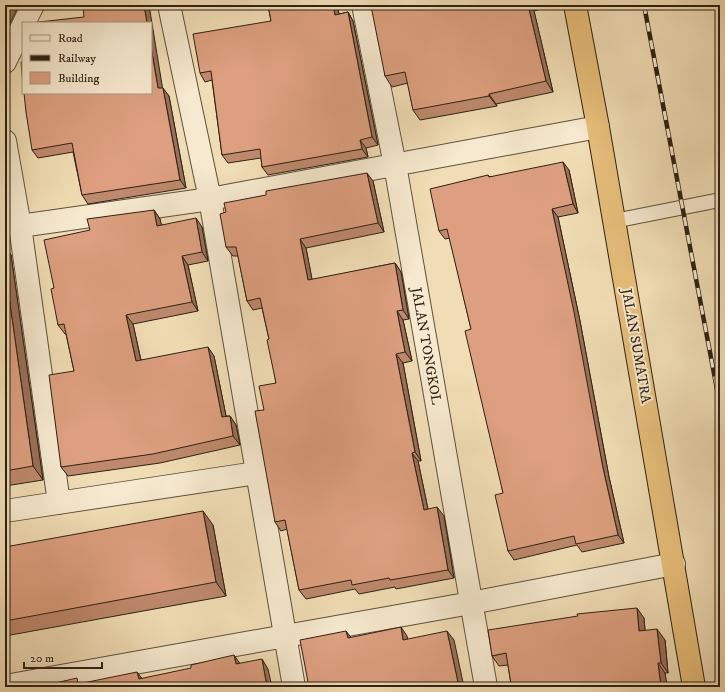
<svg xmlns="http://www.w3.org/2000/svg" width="725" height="692" font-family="'IM FELL DW Pica',serif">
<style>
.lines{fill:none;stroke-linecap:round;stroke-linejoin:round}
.service-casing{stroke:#5e503c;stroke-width:16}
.minor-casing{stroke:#5e503c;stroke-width:24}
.trunk-casing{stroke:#2d2114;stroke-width:24}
.service{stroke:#f6e9cf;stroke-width:14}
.minor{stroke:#f6e9cf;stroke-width:22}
.trunk{stroke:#e8be7a;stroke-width:22}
.rail-casing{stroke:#2d2114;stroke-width:4.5}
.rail{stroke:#f6e9cf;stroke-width:3;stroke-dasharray:9;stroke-linecap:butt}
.wall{fill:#be896d;stroke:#2d2114}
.shaded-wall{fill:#9b6f59;stroke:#2d2114}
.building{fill:#dd9f7f;stroke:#2d2114}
.labels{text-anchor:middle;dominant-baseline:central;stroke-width:4;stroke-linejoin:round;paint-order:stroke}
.street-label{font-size:14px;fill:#2d2114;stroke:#f6e9cf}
</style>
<rect width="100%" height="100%" fill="#f1ddb5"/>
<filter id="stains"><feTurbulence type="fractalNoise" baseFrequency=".005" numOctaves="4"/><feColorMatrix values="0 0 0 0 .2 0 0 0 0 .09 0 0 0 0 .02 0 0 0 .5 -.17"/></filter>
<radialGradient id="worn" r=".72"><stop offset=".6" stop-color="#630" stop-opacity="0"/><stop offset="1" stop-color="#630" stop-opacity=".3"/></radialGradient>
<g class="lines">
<defs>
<path id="service" d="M 614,221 L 720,200"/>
<path id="minor" d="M 169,5 L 210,199 L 294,687
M 363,5 L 395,165 L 486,687
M 24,23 L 33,5
M 5,62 L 23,25
M 5,141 L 20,226 L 59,503
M 20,226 L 210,199 L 598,127
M 5,511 L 256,473
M 5,686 L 471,603 L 674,564"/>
<path id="trunk" d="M 575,5 L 598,127 L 694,687"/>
</defs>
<use href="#service" class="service-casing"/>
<use href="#minor" class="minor-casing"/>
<use href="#trunk" class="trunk-casing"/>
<use href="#service" class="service"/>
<use href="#minor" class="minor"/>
<use href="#trunk" class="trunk"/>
<defs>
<path id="rail" d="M 644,5 L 720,405"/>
</defs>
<use href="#rail" class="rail-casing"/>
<use href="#rail" class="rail"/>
</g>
<path class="wall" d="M 268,5 L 337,5 L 339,14 L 348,12 L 353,21 L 378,145 L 366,148 L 368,157 L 268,175 L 262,167 L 261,158 L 228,163 L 222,155 L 212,80 L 205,82 L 200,73 L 271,21 Z
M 376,5 L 540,5 L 541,9 L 534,11 L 553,92 L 496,104 L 497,106 L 420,120 L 413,110 L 408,83 L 392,87 L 385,76 Z
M 162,88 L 169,96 L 186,188 L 88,204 L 82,195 L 73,152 L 38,158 L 32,150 Z
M 569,170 L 578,213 L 558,217 L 580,321 L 609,477 L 624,543 L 582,552 L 577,545 L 514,560 L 508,551 L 503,493 L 471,329 L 450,238 L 445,239 L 439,231 L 488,175 L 490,177 Z
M 373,181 L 384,232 L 306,248 L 312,280 L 395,263 L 401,272 L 409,319 L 403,320 L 412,361 L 403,363 L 421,461 L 418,461 L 428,509 L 444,516 L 454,578 L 396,589 L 395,587 L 359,594 L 355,589 L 306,599 L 299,590 L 287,529 L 281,531 L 275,522 L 264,410 L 276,383 L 269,339 L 262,308 L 253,310 L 247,301 L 238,256 L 233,256 L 226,247 Z
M 154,210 L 160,219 L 161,225 L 202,227 L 208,261 L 188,265 L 198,311 L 133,324 L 141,360 L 214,356 L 226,416 L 230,416 L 236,425 L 240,445 L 160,463 L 68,476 L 61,467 L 74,371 L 66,334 L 65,334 L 58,325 L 54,288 L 90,230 Z
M 5,247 L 11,255 L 43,480 L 5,486 Z
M 213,525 L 226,596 L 5,636 L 5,547 Z
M 644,618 L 645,631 L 665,640 L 668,673 L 665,673 L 667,687 L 513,687 L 511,684 L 508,665 L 499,666 L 492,656 Z"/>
<path class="shaded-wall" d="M 10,5 L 19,5 L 8,27 L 5,23 L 5,15 Z
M 144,5 L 149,5 L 164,97 L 158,88 L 151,47 L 151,23 L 147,23 Z
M 333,5 L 337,5 L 341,23 L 335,15 Z
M 528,5 L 530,5 L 534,11 L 553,92 L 546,81 Z
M 348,12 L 353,21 L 378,145 L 372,137 Z
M 163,88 L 169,96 L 186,188 L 180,180 Z
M 489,94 L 496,104 L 497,106 L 489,96 Z
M 360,140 L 366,148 L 368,157 L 362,149 Z
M 563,162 L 569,170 L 578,213 L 573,204 Z
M 367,173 L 373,181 L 384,232 L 378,223 Z
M 552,209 L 558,217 L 580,321 L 609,477 L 624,543 L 618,535 L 603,468 Z
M 154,210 L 160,219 L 164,235 L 157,226 Z
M 196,218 L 202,227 L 208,261 L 202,252 Z
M 300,239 L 306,248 L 314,289 L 308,280 Z
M 5,247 L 11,255 L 43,480 L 33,466 L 5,269 Z
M 182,256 L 188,265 L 198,311 L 192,302 Z
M 395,263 L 401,272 L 409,319 L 403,310 Z
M 397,311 L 403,320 L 412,361 L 405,352 Z
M 126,315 L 133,324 L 143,370 L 136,361 Z
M 208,347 L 214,356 L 228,426 L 222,417 Z
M 396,354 L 403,363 L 421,461 L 415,452 Z
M 230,416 L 236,425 L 240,445 L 233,436 Z
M 412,453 L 418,461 L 430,519 L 424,510 Z
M 437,507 L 444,516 L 454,578 L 448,570 Z
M 203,511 L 213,525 L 226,596 L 216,582 Z
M 637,608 L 644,618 L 646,642 L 639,631 Z
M 401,627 L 407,636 L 410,649 L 403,640 Z
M 657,629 L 665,640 L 668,673 L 661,663 Z
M 346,631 L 353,640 L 348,638 Z
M 447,631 L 454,640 L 464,687 L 459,687 Z
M 234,655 L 241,665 L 236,664 Z
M 262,659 L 268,669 L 272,687 L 267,687 Z
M 658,663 L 665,673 L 667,687 L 661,687 Z
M 137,672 L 144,681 L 139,679 Z"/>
<path class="building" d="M 5,5 L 10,5 L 5,15 Z
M 83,5 L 144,5 L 147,23 L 30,23 L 84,17 Z
M 268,5 L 333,5 L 335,15 L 348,12 L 372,137 L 360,140 L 362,149 L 262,167 L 260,149 L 222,155 L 211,71 L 200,73 L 193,34 L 271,21 Z
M 376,5 L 528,5 L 546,81 L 489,94 L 489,96 L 413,110 L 405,72 L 385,76 L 371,6 Z
M 151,47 L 158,88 L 163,88 L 180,180 L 82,195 L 72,143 L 32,150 L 26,112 L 24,93 L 151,93 Z
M 21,62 L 23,62 L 23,86 Z
M 563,162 L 573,204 L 552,209 L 574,312 L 603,468 L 618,535 L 576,544 L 574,536 L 508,551 L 495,495 L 503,493 L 465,331 L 471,329 L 447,229 L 439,231 L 430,189 L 488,175 L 489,177 Z
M 367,173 L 378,223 L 300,239 L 308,280 L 395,263 L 403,310 L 397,311 L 405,352 L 396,354 L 415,452 L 412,453 L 424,510 L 437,507 L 448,570 L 390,580 L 389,578 L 352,585 L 351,580 L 299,590 L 285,520 L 275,522 L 255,411 L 264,410 L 259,386 L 276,383 L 267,340 L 269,339 L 260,298 L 247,301 L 236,247 L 226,247 L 220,214 L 226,212 L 224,203 L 266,195 L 266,191 Z
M 154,210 L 157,226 L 196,218 L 202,252 L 182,256 L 192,302 L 126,315 L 136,361 L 208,347 L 222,417 L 230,416 L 233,436 L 153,454 L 61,467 L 49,375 L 74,371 L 64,324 L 58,325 L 51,289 L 54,288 L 44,240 L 90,230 L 87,219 Z
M 5,269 L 33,466 L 5,471 Z
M 203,511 L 216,582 L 5,621 L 5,547 Z
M 637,608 L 639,631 L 657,629 L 661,663 L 658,663 L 661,687 L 519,687 L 518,683 L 511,684 L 506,653 L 492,656 L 488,630 L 578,616 L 577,614 Z
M 401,627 L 403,640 L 447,631 L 459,687 L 309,687 L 300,640 L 346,631 L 348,638 Z
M 234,655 L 236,664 L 262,659 L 267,687 L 38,687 L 77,678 L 78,684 L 137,672 L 139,679 L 191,668 L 191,665 Z"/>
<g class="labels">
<g class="street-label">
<text transform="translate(426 346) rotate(80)">JALAN TONGKOL</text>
<text transform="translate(636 346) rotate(80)">JALAN SUMATRA</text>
</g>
</g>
<rect width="725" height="692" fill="none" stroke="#f1ddb5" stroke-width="20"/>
<rect x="6" y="6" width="713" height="680" fill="none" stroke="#2d2114" stroke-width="2"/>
<rect x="10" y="10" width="705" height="672" fill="none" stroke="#2d2114"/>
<rect x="22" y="22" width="130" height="72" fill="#f6e9cf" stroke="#a69984"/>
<rect x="30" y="35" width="20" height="6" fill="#f6e9cf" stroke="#a69984"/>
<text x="58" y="42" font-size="12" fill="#2d2114">Road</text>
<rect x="30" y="55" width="20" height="6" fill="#2d2114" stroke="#a69984"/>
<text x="58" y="62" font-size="12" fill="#2d2114">Railway</text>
<rect x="30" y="72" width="20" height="12" fill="#dd9f7f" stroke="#a69984"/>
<text x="58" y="82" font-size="12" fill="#2d2114">Building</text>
<path d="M24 662v6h78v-6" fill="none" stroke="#2d2114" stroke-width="2"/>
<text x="30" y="662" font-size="12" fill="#2d2114" stroke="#f6e9cf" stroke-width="3" paint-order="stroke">20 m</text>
<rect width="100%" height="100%" filter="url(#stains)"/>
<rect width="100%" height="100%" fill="url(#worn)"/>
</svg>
